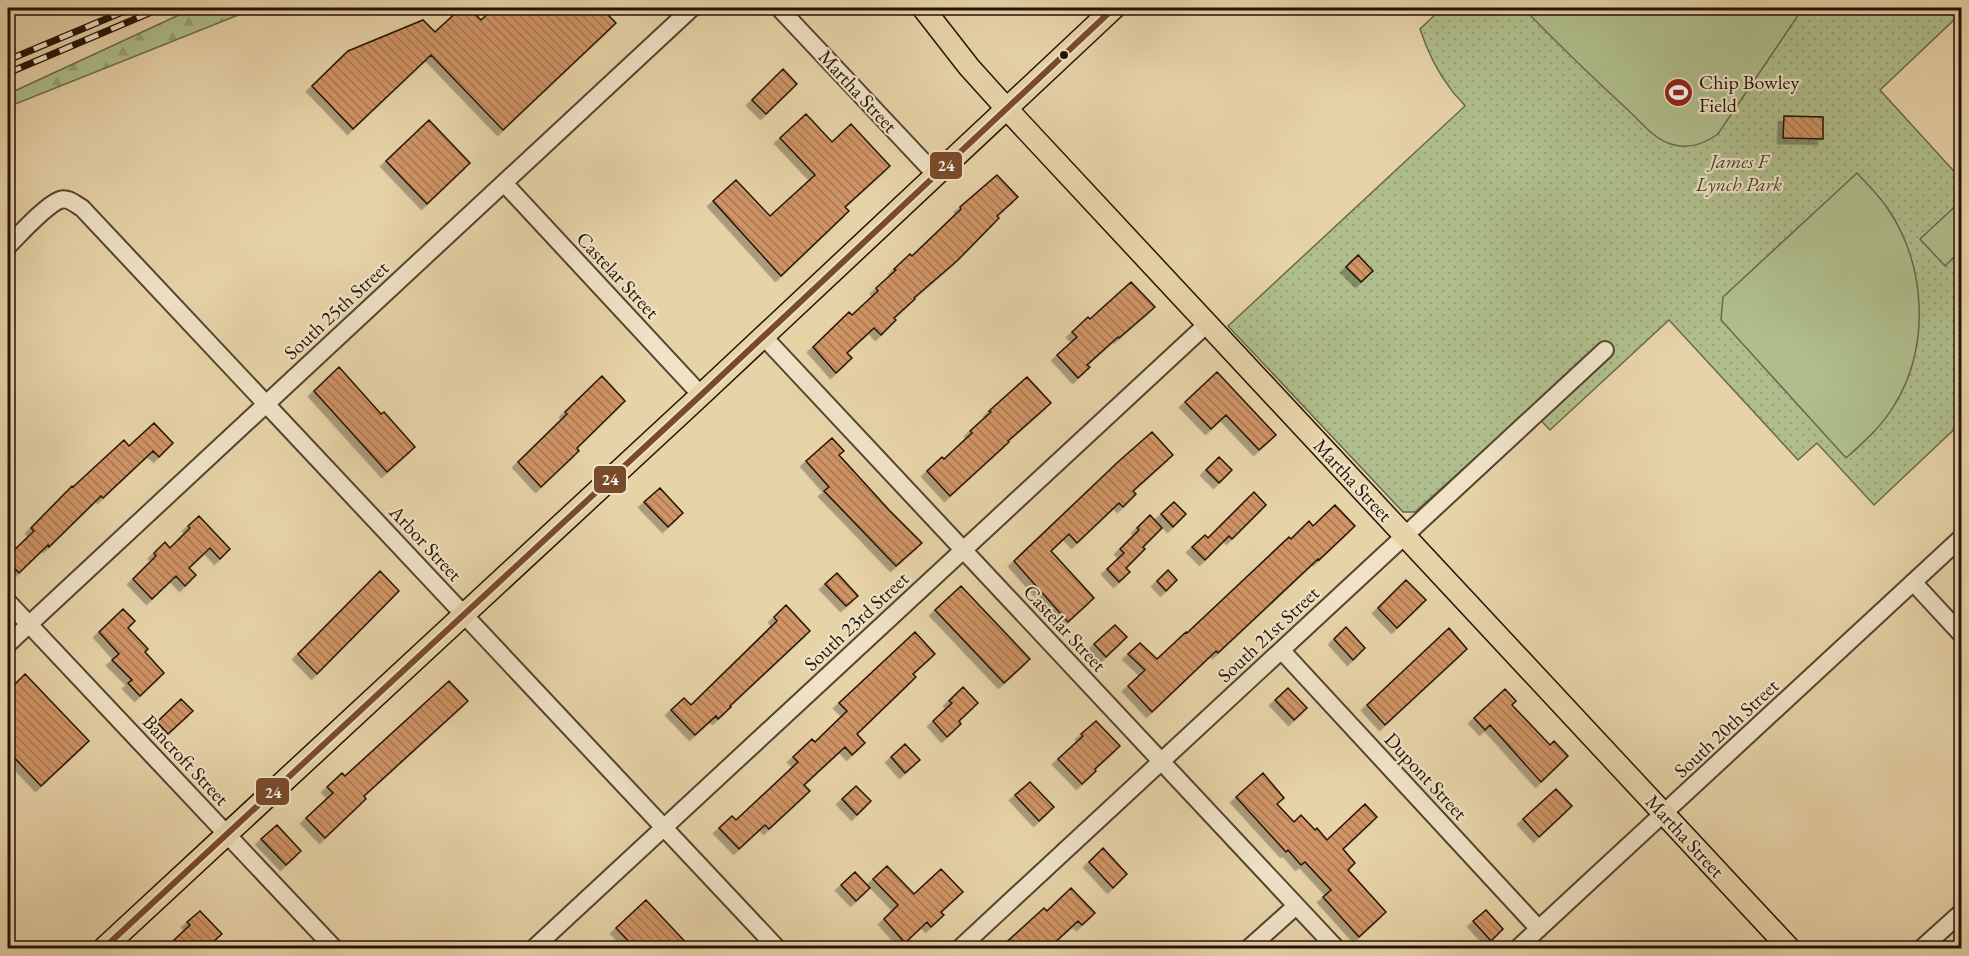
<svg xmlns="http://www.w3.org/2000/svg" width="1969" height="956" font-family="'EB Garamond',serif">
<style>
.forest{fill:url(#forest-firs);stroke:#6a6849;stroke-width:1.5}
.park{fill:url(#park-dots);stroke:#6a6849;stroke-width:1.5}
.garden{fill:#afbe8c;stroke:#6a6849;stroke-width:1.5}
.building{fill:url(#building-back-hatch);stroke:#241306;stroke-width:1.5;filter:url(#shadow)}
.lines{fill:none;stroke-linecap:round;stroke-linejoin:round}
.minor-casing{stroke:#55432e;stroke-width:20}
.major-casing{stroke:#241306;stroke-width:24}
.minor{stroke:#efe2c6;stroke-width:16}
.major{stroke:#e7d3a8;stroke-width:21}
.rail-casing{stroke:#241306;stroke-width:7}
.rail{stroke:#efe2c6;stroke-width:4.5;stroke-dasharray:14;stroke-linecap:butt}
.bus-1-casing{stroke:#efe2c6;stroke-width:10}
.bus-1{stroke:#7a4b2a;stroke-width:6}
.bus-dot{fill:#241306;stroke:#efe2c6;stroke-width:2}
.labels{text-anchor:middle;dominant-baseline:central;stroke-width:4.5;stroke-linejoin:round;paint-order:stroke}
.poi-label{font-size:20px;fill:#241306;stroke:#efe2c6;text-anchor:start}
.street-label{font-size:20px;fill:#241306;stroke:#efe2c6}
.park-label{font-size:20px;font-style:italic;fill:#4e462e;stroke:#efe2c6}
.line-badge{stroke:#efe2c6;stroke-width:2}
.badge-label{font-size:16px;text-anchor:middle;font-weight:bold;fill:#fff}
</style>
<defs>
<pattern id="forest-firs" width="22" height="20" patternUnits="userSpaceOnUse" patternTransform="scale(1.5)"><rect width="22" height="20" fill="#afbe8c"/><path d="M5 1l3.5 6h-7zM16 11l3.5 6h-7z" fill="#96a277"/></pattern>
<pattern id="park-dots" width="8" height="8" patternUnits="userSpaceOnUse" patternTransform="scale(1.5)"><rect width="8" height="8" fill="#afbe8c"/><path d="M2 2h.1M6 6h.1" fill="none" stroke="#96a277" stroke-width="1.8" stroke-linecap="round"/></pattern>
<pattern id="building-back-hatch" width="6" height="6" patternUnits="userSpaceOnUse" patternTransform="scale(1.5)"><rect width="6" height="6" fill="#d09466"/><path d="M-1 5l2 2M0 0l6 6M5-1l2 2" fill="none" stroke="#a97852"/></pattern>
<filter id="shadow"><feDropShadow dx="-5.5" dy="5.5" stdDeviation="0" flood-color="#0004"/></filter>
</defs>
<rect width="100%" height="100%" fill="#e7d3a8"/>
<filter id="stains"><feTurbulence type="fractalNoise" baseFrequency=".00333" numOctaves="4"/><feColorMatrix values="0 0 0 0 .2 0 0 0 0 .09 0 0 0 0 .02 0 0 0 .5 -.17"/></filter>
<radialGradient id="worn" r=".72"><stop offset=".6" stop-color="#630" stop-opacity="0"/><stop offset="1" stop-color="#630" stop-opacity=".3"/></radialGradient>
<path class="forest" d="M 194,8 L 256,8 L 8,107 L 8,94 Z"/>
<path class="park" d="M 1439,8 L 1951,8 L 1956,18 L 1880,90 L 1961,179 L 1961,423 L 1874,505 L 1817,443 L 1798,460 L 1669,320 L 1550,430 L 1530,409 L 1415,512 L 1403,512 L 1228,326 L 1465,106 C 1461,100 1454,95 1450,88 C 1436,70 1427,50 1420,29 L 1439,11 Z"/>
<path class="garden" d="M 1523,8 L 1803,8 L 1718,134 C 1704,144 1689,150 1671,144 C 1654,139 1641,122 1628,110 C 1592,77 1557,43 1523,8 Z
M 1857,173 C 1868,185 1881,197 1890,212 C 1926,268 1930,346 1895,404 C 1883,425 1864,442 1846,458 L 1721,320 L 1723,297 Z
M 1961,201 L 1961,250 L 1945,266 L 1920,239 Z"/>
<path class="building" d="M 461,8 L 469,8 L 481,20 L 494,8 L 601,8 L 616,23 L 503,130 L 431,55 L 353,129 L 312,86 L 348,51 L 423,20 L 435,32 Z
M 783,69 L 797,84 L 766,114 L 752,100 Z
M 806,114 L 832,142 L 851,124 L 890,166 L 845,207 L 849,211 L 781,276 L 713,201 L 736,180 L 770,216 L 815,175 L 780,138 Z
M 1784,116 L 1823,117 L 1823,139 L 1783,138 Z
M 429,120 L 470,163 L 427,204 L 386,161 Z
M 997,175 L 1018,197 L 997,216 L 999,218 L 958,260 L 914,298 L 915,299 L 894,318 L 896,320 L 881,335 L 874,328 L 847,353 L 852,358 L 836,373 L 813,347 L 849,312 L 852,315 L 878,291 L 876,288 L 896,270 L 894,269 L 910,254 L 912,256 L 961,209 L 960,207 Z
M 1358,255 L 1373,271 L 1361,282 L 1346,267 Z
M 1131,282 L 1155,307 L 1119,338 L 1118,337 L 1087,365 L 1090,367 L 1078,378 L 1057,355 L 1077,337 L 1072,332 L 1088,317 L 1090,319 Z
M 339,367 L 381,414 L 384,412 L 415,447 L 387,472 L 314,391 Z
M 1217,372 L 1276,435 L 1259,450 L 1226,415 L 1211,429 L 1185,402 Z
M 602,376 L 625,401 L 577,448 L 579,451 L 541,487 L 518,462 L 567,414 L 565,412 Z
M 1027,377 L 1051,403 L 1008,441 L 1009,442 L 950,496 L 927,471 L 942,457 L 944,459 L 972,433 L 970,431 L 991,412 L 989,411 Z
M 154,423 L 173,443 L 159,457 L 153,451 L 103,498 L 101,496 L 49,547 L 48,545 L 19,573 L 8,561 L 8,556 L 34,531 L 31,528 L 72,486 L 73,487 L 124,440 L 129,446 Z
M 1152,432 L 1173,455 L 1133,491 L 1136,494 L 1123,507 L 1119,503 L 1077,543 L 1069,534 L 1051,551 L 1094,598 L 1068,622 L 1014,561 L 1119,461 Z
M 832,438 L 844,451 L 839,455 L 890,511 L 922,543 L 896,566 L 824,491 L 829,487 L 806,461 Z
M 1219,457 L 1232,470 L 1219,483 L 1206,470 Z
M 660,488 L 683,513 L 668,527 L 644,502 Z
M 1254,492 L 1266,505 L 1232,539 L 1229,536 L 1205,560 L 1192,547 L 1205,535 L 1208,538 Z
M 1174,502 L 1186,514 L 1173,527 L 1161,514 Z
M 1335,505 L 1355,526 L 1319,560 L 1318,559 L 1218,653 L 1216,651 L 1152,712 L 1128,686 L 1145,670 L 1128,654 L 1140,643 L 1157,659 L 1186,632 L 1187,633 L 1289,537 L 1291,539 L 1309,521 L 1313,526 Z
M 1150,515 L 1162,528 L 1143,547 L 1145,549 L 1126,568 L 1130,572 L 1119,582 L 1107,569 L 1124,553 L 1120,549 L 1139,530 L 1137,528 Z
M 199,516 L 230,549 L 220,559 L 210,548 L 189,568 L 196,575 L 185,586 L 176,576 L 152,599 L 133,579 L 156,556 L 154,553 L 165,542 L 170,548 L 190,528 L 188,526 Z
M 1168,570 L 1177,580 L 1166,591 L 1157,581 Z
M 380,571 L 399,591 L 317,674 L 298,654 Z
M 837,573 L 858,596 L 846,606 L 825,584 Z
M 1406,580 L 1426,600 L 1397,628 L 1378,608 Z
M 961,586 L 1030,659 L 1004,683 L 935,610 Z
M 786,605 L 810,631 L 730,706 L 731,707 L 718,719 L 716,716 L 695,735 L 671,710 L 684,698 L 691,705 L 777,621 L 774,617 Z
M 123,609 L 135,621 L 128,628 L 148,649 L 145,652 L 164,673 L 140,696 L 128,683 L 132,680 L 112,660 L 119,654 L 99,632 Z
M 1115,625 L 1127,637 L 1106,657 L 1094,644 Z
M 1346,627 L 1365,648 L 1353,660 L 1334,639 Z
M 1449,628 L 1467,649 L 1385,725 L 1367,705 Z
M 915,632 L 935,654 L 913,674 L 916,677 L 857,734 L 865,743 L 852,755 L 845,747 L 804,785 L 810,791 L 769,829 L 765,825 L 739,849 L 719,828 L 732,816 L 736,820 L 798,762 L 793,757 L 812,739 L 815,742 L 847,711 L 839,703 Z
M 25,674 L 89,741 L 41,786 L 8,751 L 8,691 Z
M 449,681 L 468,701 L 364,796 L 366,799 L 325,838 L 306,818 L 333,793 L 327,787 L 342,773 L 345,776 Z
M 963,687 L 978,703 L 959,721 L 961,724 L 947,737 L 933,721 L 952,703 L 949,701 Z
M 1288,688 L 1307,708 L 1294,720 L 1275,700 Z
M 1505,689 L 1516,701 L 1512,705 L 1550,745 L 1554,741 L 1568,756 L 1541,782 L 1490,725 L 1485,730 L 1474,718 Z
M 181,699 L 193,711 L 168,734 L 157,722 Z
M 1096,721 L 1120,746 L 1095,769 L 1096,771 L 1082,784 L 1058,759 L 1083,736 L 1081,734 Z
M 905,744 L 920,760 L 905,773 L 891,757 Z
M 1263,773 L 1284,798 L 1277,804 L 1294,822 L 1301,815 L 1315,830 L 1317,828 L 1327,840 L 1365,804 L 1377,817 L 1343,849 L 1355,863 L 1348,870 L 1386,912 L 1359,937 L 1323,897 L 1331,890 L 1305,862 L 1301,865 L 1288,850 L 1286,852 L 1236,797 Z
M 1030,782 L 1054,807 L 1039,821 L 1015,795 Z
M 856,786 L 871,801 L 857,815 L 842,799 Z
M 1556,789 L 1572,806 L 1539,837 L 1523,819 Z
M 277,825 L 301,851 L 286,865 L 261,839 Z
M 1103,848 L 1127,874 L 1113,888 L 1089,862 Z
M 887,866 L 914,894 L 941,869 L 963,892 L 941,912 L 944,915 L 931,927 L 927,922 L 905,943 L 884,919 L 898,905 L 873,879 Z
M 855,872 L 870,888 L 856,901 L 841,885 Z
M 1071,888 L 1095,913 L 1082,925 L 1078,921 L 1049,948 L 1000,948 L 1044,908 L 1047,911 Z
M 646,900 L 691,948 L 635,948 L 616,928 Z
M 1486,910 L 1503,929 L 1491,941 L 1473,921 Z
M 200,911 L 222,934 L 206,948 L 180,948 L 173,941 L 190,925 L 187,922 Z"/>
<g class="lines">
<defs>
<path id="minor" d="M 779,8 L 936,175
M 504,183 L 701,395
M 8,246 C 19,235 46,205 60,200 C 68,197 75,204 82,208 L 777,948
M 763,336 L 1336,948
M 1913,582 L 1962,635
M 8,602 L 334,948
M 8,644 L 692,8
M 1282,651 L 1539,929
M 534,948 L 1207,324
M 960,948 L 1605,350
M 1249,948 L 1296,906
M 1518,948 L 1962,537
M 1922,948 L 1962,912"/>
<path id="major" d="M 923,8 L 969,67 L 1006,108 L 1789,948
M 104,948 L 701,395 L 1114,8"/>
</defs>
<use href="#minor" class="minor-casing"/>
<use href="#major" class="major-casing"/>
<use href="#minor" class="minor"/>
<use href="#major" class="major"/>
<defs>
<path id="rail" d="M 8,60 L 132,8
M 8,73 L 161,8"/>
</defs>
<use href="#rail" class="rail-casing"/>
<use href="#rail" class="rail"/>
<defs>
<path id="bus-1" d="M 104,948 L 701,395 L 1114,8"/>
</defs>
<use href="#bus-1" class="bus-1-casing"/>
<use href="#bus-1" class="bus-1"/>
</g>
<defs>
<symbol id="stadium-disc" viewBox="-11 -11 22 22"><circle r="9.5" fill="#8f2418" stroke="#efe2c6"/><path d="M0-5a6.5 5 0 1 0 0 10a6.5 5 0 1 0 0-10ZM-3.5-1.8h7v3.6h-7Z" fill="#fff"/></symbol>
</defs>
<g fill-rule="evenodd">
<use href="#stadium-disc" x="1662" y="76" width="33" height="33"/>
</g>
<circle class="bus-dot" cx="1064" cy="55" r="5"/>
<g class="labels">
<g class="poi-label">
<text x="1699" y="82">Chip Bowley<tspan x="1699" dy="23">Field</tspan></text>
</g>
<g class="street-label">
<text transform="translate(858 91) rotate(47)">Martha Street</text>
<text transform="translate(618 275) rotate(47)">Castelar Street</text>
<text transform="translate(336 310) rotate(-43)">South 25th Street</text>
<text transform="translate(1353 480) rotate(47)">Martha Street</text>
<text transform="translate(426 543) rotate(47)">Arbor Street</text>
<text transform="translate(856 621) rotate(-43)">South 23rd Street</text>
<text transform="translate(1065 628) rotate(47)">Castelar Street</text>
<text transform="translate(1268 634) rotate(-43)">South 21st Street</text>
<text transform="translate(1726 728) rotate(-43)">South 20th Street</text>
<text transform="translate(186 760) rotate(47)">Bancroft Street</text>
<text transform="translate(1426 776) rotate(47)">Dupont Street</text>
<text transform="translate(1685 836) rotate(47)">Martha Street</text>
</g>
<g class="park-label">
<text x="1739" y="161">James F<tspan x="1739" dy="23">Lynch Park</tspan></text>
</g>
</g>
<g class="line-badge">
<rect x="929" y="151" width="34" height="29" rx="6" fill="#7a4b2a"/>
<rect x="593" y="465" width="34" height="29" rx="6" fill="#7a4b2a"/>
<rect x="255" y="777" width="35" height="29" rx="6" fill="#7a4b2a"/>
</g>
<g class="badge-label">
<text x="946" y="171">24</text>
<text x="610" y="485">24</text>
<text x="273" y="798">24</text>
</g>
<rect width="1969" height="956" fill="none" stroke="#e7d3a8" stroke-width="30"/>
<rect x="9" y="9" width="1951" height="938" fill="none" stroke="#241306" stroke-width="3"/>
<rect x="15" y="15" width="1939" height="926" fill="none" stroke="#241306" stroke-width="1.5"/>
<rect width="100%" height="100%" filter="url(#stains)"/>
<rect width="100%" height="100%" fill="url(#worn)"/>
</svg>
